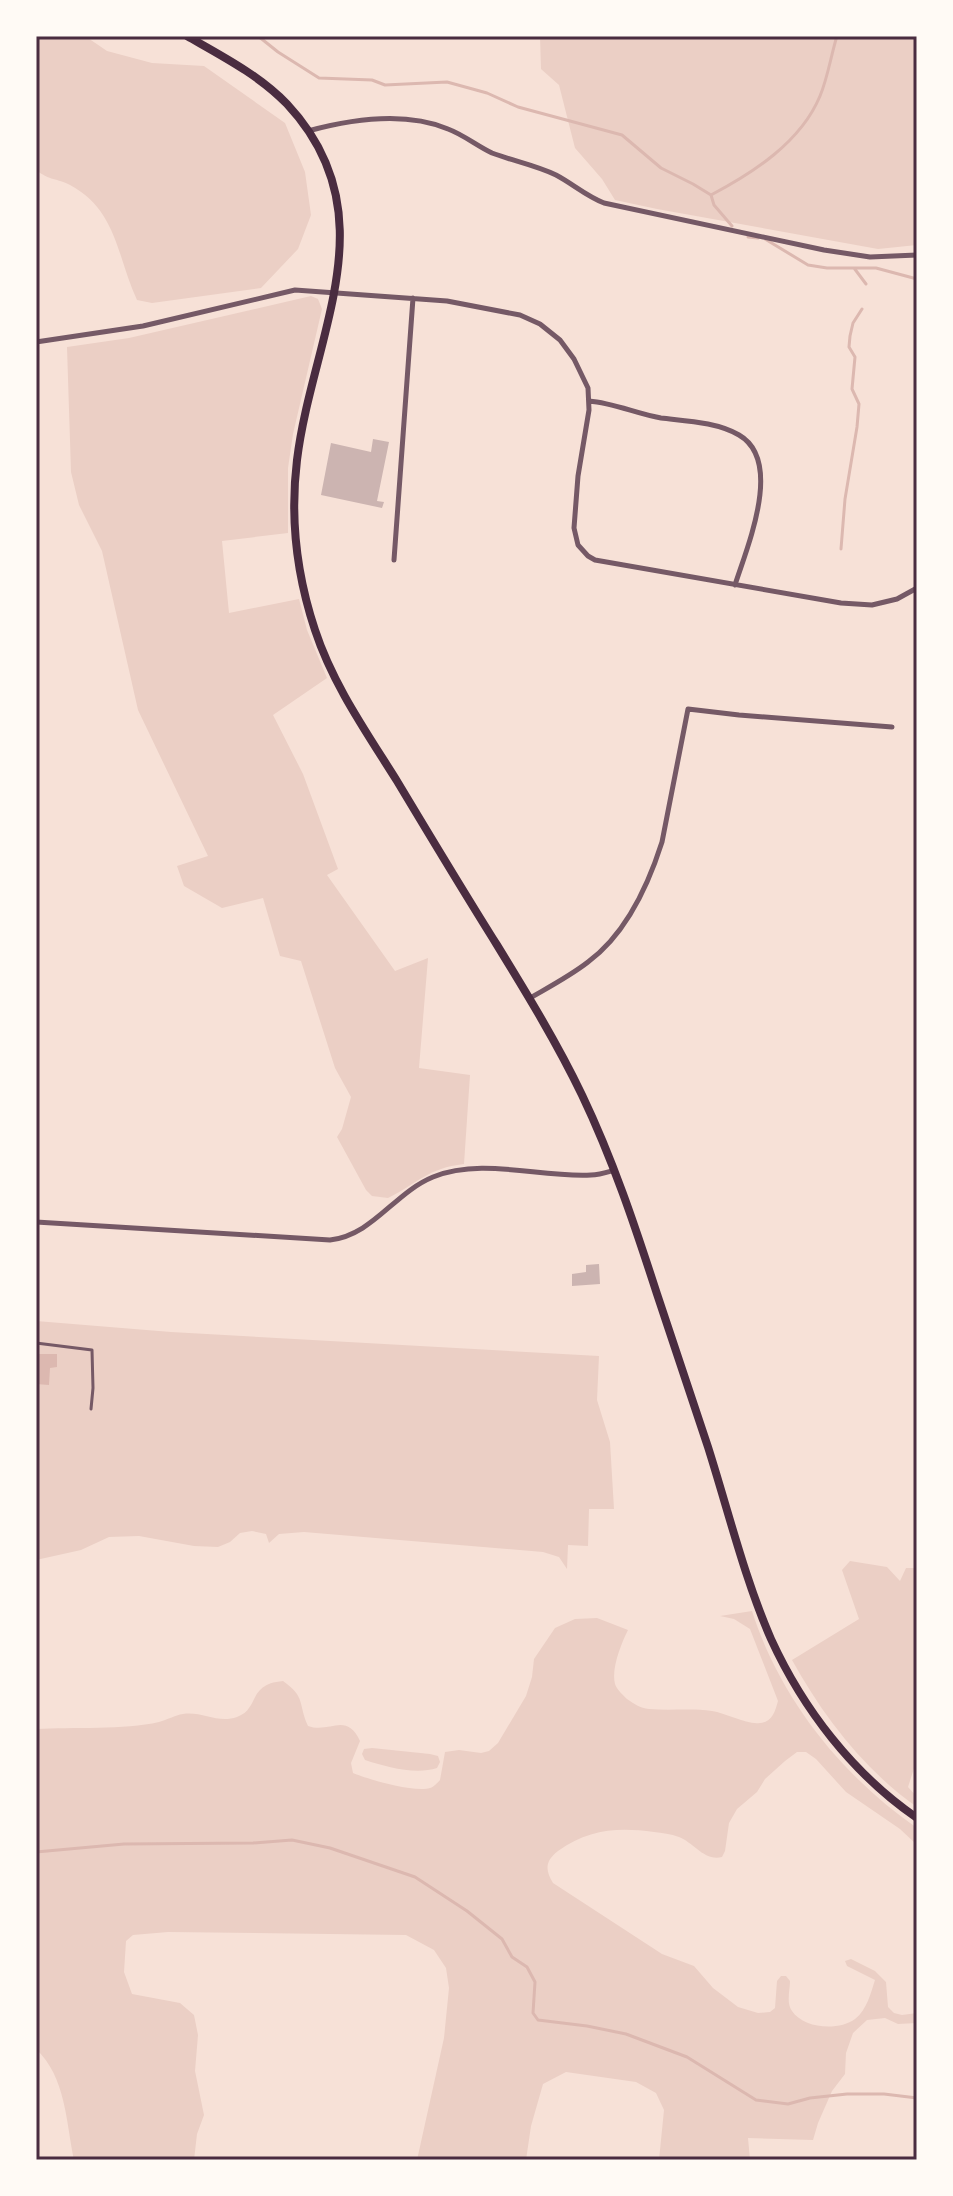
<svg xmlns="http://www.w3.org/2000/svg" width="953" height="2196" font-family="'DM Sans',sans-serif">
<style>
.green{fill:#ebcfc5}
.water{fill:#dcb8b0}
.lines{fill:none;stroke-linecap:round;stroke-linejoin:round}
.stream{stroke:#dcb8b0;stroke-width:3}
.building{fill:#ccb4b1}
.service{stroke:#755966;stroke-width:3}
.minor{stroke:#755966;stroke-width:5}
.primary{stroke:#4a2c40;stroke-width:8}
.neatline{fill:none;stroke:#4a2c40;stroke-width:3}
</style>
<rect width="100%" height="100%" fill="#f7e1d7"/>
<path class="green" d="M 36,36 L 85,36 L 107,51 L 152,63 L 204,66 L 285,123 L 305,172 L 311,215 L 298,249 L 261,288 L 152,303 L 137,300 C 117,257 117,210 70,185 C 57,178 50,181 36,170 Z
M 540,36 L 917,36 L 917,245 L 878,249 L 657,209 L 615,200 L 602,179 L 575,148 L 559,85 L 541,69 Z
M 311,296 L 318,299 L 322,309 L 293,434 L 288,468 L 288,533 L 222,541 L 229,613 L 299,599 L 307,630 L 327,678 L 273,715 L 303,774 L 338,869 L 327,875 L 395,971 L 428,958 L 419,1068 L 470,1075 L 464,1164 C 428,1168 418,1183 388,1198 L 372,1196 L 366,1190 L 337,1137 L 342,1129 L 351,1097 L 335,1068 L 301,961 L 280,956 L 263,898 L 222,908 L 184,886 L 177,866 L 208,856 L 138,710 L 102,551 L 79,505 L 71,472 L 67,347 L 129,338 Z
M 36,1321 L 171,1332 L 599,1356 L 597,1400 L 610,1442 L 614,1509 L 589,1509 L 588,1546 L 568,1545 L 567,1569 L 559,1557 L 543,1552 L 304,1532 L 279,1534 L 269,1543 L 266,1534 L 252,1531 L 240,1533 L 230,1542 L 218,1547 L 194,1546 L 139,1536 L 109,1537 L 81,1550 L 36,1560 Z
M 850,1561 L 887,1567 L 900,1581 L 906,1568 L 917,1568 L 917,1759 L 908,1787 L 917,1797 L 917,1807 C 864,1770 823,1716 792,1660 L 859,1619 L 842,1570 Z
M 752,1611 C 780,1699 842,1776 917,1828 L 917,1845 L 900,1829 L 846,1792 L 816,1759 L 806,1752 L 797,1752 L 785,1761 L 765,1779 L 757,1792 L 737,1809 L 729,1823 L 725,1851 L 722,1857 C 705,1862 693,1842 679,1837 C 671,1834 662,1833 654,1832 C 618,1827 589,1829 558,1851 C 545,1861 545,1870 553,1883 L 662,1954 L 694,1966 L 713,1988 L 738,2007 L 758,2013 L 770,2012 L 775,2008 L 777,1981 L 781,1976 L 786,1976 L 790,1981 C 790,1990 786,2003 792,2011 C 804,2029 839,2031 855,2019 C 867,2010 871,1992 875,1980 L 847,1966 L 845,1961 L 851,1959 L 875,1971 L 886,1982 L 888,2007 L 894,2013 L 902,2015 L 917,2013 L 917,2023 L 898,2024 L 885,2018 L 867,2020 L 853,2033 L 846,2053 L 845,2074 L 832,2091 L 818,2123 L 813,2140 L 748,2138 L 750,2160 L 659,2160 L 664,2110 L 656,2093 L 636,2082 L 566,2072 L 543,2084 L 531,2126 L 526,2160 L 417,2160 L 444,2038 L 449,1988 L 446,1968 L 434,1950 L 406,1935 L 168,1932 L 133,1935 L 126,1941 L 124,1972 L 132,1994 L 180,2003 L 194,2015 L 198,2035 L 195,2071 L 204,2115 L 197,2134 L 194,2160 L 74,2160 C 66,2122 66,2077 36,2049 L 36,1729 C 73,1727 124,1730 159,1722 C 167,1720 175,1715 183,1714 C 202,1711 218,1724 237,1717 C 260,1709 247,1684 283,1681 C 306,1697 298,1704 308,1726 C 330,1734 346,1711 360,1741 L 351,1763 L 353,1773 C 367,1779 415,1793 430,1788 C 434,1787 437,1783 440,1780 L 445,1752 L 459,1750 L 481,1753 L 489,1751 L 498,1743 L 526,1696 L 532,1677 L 534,1659 L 555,1628 L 575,1619 L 597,1618 L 628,1630 C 621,1644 611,1669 615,1684 C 617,1690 623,1695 627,1699 C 634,1704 640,1708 649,1709 C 670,1711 691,1708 712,1711 C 726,1713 747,1725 760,1723 C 772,1722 775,1712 778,1701 L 750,1629 L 734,1619 L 720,1616 Z
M 372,1748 L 430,1754 L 438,1756 L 440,1762 L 437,1768 C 416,1775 386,1767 365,1760 L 362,1754 L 364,1749 Z"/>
<path class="water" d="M 36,1354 L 57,1354 L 57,1367 L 50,1368 L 49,1385 L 36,1384 Z"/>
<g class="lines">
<path class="stream" d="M 258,36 L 278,52 L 319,78 L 372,80 L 385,85 L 447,82 L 487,93 L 518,107 L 622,135 L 661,168 L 693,184 L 711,195 L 714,205 L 732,226
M 711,195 C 753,173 801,142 820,96 C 828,77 831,55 837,36
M 748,237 L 758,238
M 765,239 L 808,265 L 827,268 L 876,268 L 917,279
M 854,268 L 866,284
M 841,549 L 845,499 L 857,427 L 859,404 L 852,389 L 855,357 L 849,347 L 850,336 L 853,323 L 862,309
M 36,1852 L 124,1844 L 253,1843 L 292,1840 L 330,1848 L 415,1877 L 467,1911 L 502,1939 L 512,1957 L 527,1967 L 535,1982 L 533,2013 L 538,2020 L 587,2026 L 626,2034 L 687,2057 L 756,2100 L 788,2104 L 810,2098 L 847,2094 L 884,2094 L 917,2098"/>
</g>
<path class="building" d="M 373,439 L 389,442 L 377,501 L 384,502 L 382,508 L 321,495 L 331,443 L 371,452 Z
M 599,1264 L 600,1284 L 572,1286 L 572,1274 L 586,1272 L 586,1265 Z"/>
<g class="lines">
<path class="service" d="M 36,1343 L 92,1350 L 93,1388 L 91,1409"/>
<path class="minor" d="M 308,131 C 352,119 405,111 448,129 C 464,135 477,146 492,153 C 513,161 535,165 556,175 C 573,184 586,196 604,203 L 824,250 L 870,257 L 917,255
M 36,342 L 143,326 L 295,290 L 447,301 L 520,315 L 540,324 L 560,340 L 574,359 L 588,388 L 589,410 L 578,476 L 574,528 L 578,545 L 588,556 L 595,560 L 841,603 L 872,605 L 897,599 L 917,588
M 589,401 C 614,403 637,414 661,418 C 686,421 717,422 739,435 C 784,461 747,547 735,585
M 394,560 L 413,298
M 530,998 C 549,987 570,976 588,962 C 626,934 648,886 662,842 L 688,709 L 739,715 L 892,727
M 36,1222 L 330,1240 C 373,1235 394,1193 433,1177 C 482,1157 540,1178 591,1175 C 599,1175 608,1172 615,1170"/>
<path class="primary" d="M 187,36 C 222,56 259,75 287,104 C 391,215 312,336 297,460 C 290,517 297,576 315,630 C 333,685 367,733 397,781 C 430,836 463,891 497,945 C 527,994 557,1043 582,1095 C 613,1160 635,1226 657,1294 C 674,1345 691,1396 708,1447 C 728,1510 745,1580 771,1639 C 803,1709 853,1774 917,1818"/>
</g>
<rect width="953" height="2196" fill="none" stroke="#fffaf5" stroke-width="76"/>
<rect x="38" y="38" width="877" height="2120" class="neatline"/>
</svg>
